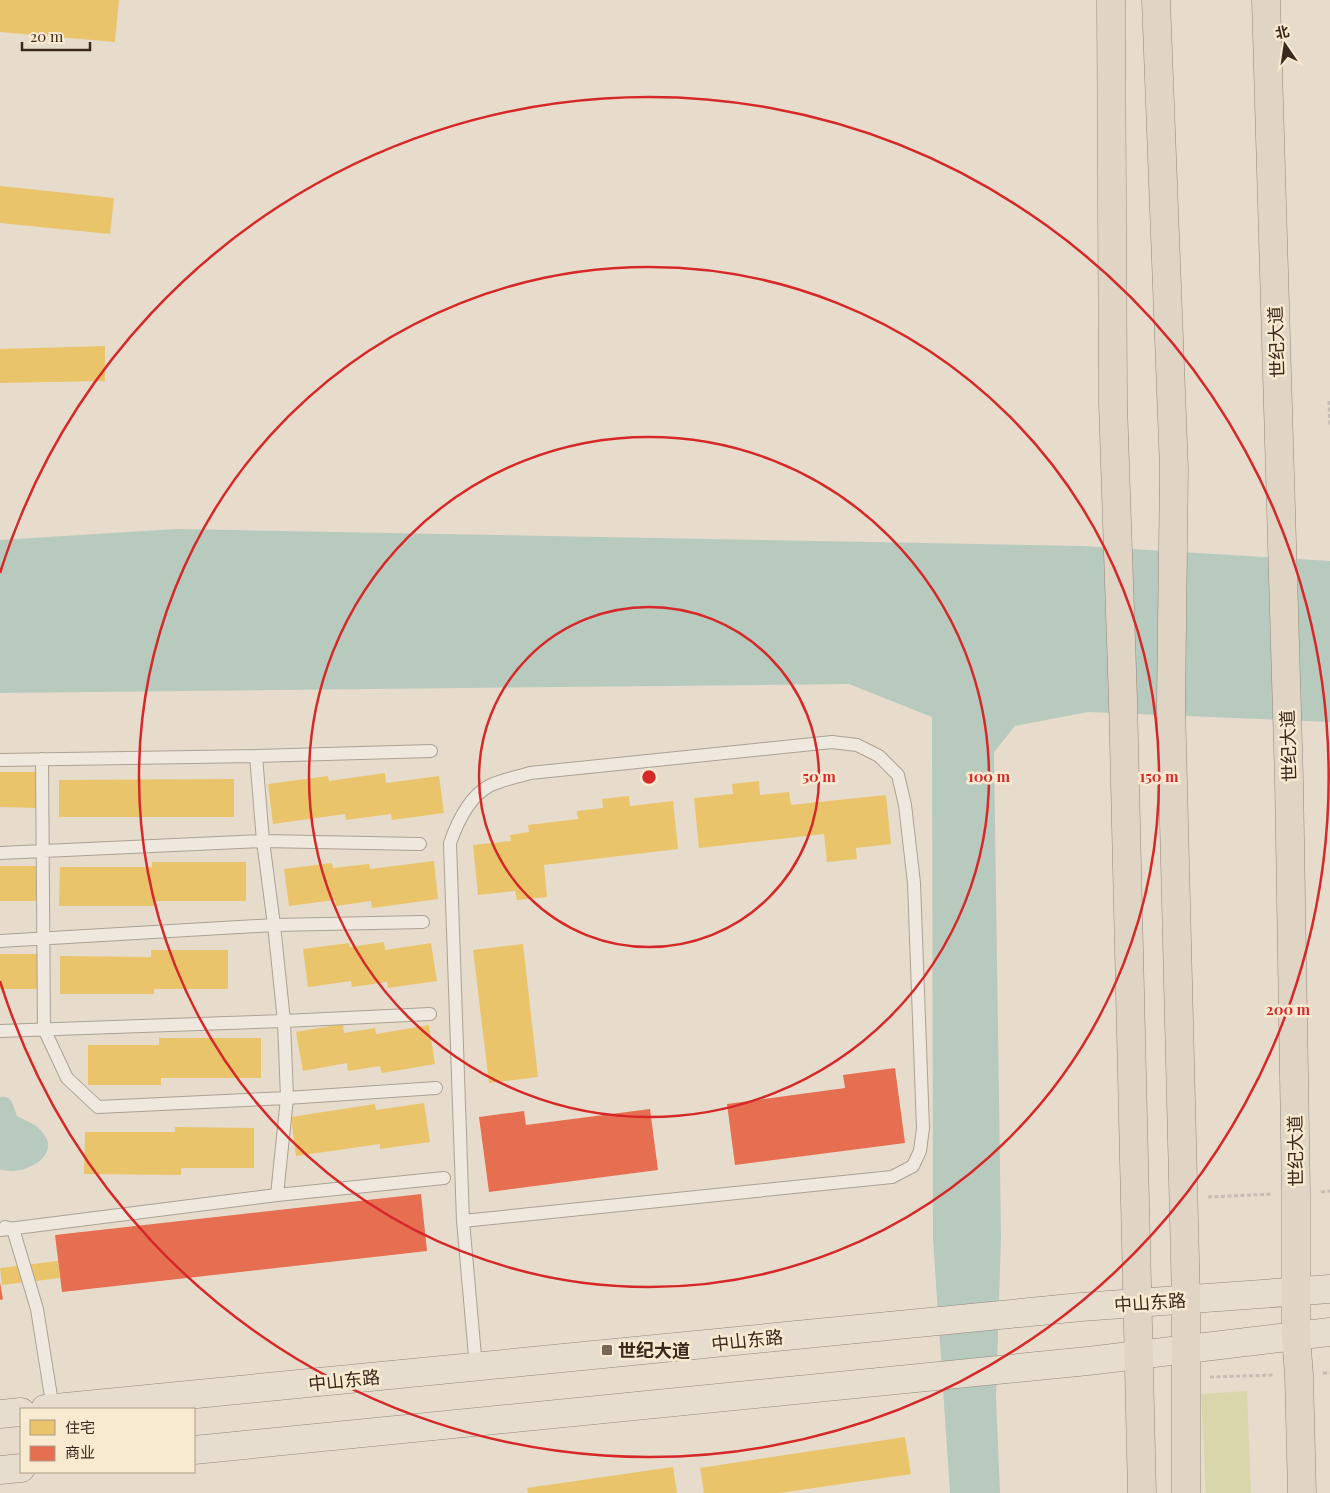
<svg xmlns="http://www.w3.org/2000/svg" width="1330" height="1493" font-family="'Playfair Display','Noto Sans SC',serif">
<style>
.green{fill:#d9d6ac}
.water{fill:#b7cabd}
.homes{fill:#e9c46a}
.shops{fill:#e76f51}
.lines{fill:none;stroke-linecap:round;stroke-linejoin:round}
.service-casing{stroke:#aba195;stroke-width:14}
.primary-casing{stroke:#91877b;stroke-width:29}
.trunk-casing{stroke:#91877b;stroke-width:29}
.path{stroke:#c6beb5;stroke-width:3;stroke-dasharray:4 2.5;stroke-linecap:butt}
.service{stroke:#eee8de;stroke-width:12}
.primary{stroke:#e6ddce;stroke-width:28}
.trunk{stroke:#e0d4c5;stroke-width:28}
.ring{fill:none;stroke:#d62828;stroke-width:2.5}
.poi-dot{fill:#776759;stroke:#f8ead0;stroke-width:2}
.labels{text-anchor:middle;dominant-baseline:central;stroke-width:5;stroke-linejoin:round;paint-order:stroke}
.street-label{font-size:18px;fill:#3b281c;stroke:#f8ead0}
.poi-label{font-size:18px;font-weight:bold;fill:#3b281c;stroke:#f8ead0;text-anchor:start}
.centre{fill:#d62828;stroke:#f8ead0;stroke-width:2.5}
.ring-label{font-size:15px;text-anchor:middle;font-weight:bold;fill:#d62828;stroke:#f8ead0;stroke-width:5;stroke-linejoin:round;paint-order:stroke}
</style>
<rect width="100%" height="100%" fill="#e7dccb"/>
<path class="green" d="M 1247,1391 L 1251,1493 L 1206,1493 L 1201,1394 Z"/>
<path class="water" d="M 176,529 L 1082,546 L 1330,561 L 1330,722 L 1088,712 L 1015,726 L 994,752 L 1001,1237 L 996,1398 L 1000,1493 L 950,1493 L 933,1239 L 932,717 L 849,684 L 0,693 L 0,540 Z
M 0,1097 C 13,1095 13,1106 17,1116 C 26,1121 37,1124 43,1133 C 63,1157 20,1178 0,1169 Z"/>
<path class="homes" d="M 0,0 L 119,0 L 115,42 L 0,32 Z
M 0,186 L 114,198 L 110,234 L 0,223 Z
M 105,346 L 105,381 L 0,383 L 0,349 Z
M 0,772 L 37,772 L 37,808 L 0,807 Z
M 385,773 L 386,783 L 439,776 L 444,813 L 392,820 L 391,814 L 346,820 L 345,814 L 273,824 L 268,784 L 328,776 L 329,781 Z
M 234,779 L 234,817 L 59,817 L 59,780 Z
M 759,781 L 760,795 L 789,792 L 791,805 L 886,795 L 891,844 L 856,848 L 857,859 L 827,862 L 824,834 L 699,848 L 694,798 L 733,794 L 732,784 Z
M 629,796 L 630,806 L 673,801 L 678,849 L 544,865 L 547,897 L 517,900 L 515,891 L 478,895 L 473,845 L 511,841 L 510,835 L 529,832 L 528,825 L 578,819 L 577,811 L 603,808 L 602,799 Z
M 434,861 L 438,899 L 372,908 L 371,901 L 336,906 L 335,900 L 289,906 L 284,869 L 332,863 L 333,868 L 369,864 L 370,869 Z
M 152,862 L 246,862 L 246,901 L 154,901 L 154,906 L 59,906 L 60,867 L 152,867 Z
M 0,866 L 38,866 L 38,901 L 0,901 Z
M 384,942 L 385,950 L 431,943 L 437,981 L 388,988 L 387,982 L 352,987 L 351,981 L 308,987 L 303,949 L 349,943 L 350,947 Z
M 523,944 L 538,1077 L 489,1083 L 473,950 Z
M 151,950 L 228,950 L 228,989 L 154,989 L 154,994 L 60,994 L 60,956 L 151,957 Z
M 0,954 L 38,954 L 38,989 L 0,989 Z
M 343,1024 L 344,1033 L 375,1028 L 376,1034 L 429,1025 L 435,1064 L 382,1073 L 380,1066 L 348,1071 L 347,1063 L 303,1071 L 296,1032 Z
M 159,1038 L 261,1038 L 261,1078 L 161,1078 L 161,1085 L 88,1085 L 88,1045 L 159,1045 Z
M 891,1071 L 897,1114 L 869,1117 L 872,1146 L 833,1151 L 832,1140 L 735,1152 L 729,1105 L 848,1090 L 847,1076 Z
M 424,1103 L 430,1142 L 380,1149 L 380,1144 L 296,1156 L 291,1117 L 375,1104 L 376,1110 Z
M 523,1112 L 525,1128 L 647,1113 L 653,1160 L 557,1172 L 557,1181 L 519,1186 L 515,1156 L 488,1159 L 483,1118 Z
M 175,1127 L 254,1128 L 254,1168 L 181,1168 L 181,1175 L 84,1174 L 85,1132 L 175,1132 Z
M 419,1214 L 423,1248 L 220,1271 L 216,1237 Z
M 192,1240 L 195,1273 L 66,1287 L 63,1254 Z
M 58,1261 L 60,1278 L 2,1285 L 0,1268 Z
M 905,1437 L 911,1474 L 779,1493 L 704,1493 L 700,1468 Z
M 673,1467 L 677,1493 L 528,1493 L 527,1488 Z"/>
<path class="shops" d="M 895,1068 L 905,1143 L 735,1165 L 727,1104 L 845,1088 L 843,1075 Z
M 650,1109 L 658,1170 L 489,1192 L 479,1117 L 524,1111 L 526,1125 Z
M 421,1194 L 427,1251 L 62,1292 L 55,1235 Z
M 0,1282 L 3,1299 L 0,1300 Z"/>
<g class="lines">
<defs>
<path id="service" d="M 256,756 L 263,841 L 274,925 L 284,1021 L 287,1098 L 277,1195
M 42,759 L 44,1029 L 67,1078 L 98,1107 L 287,1098 L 436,1088
M 0,760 L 256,756 L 431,751
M 0,853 L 263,841 L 420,844
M 0,941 L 274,925 L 423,922
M 0,1031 L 284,1021 L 430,1014
M 463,1221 L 892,1177 L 913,1166 L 920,1151 L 923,1128 L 914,883 L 905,805 L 898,775 L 879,756 L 857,745 L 832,742 L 530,773 C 517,777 501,780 489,786 C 469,797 457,823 450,843 L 463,1221 L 476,1367
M 5,1227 L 13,1229 L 37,1309 L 53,1409
M 0,1230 L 277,1195 L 444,1178"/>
<path id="primary" d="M 45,1409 L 1081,1307 L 1330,1289
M 0,1414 L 21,1412
M 194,1450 L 1088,1361 L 1330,1332
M 0,1470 L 21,1468"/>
<path id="trunk" d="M 1111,0 L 1113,404 L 1123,700 L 1142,1493
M 1156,0 L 1174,469 L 1171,704 L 1186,1299 L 1186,1493
M 1266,0 L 1289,780 L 1296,1193 L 1296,1336 L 1299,1375 L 1302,1493"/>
</defs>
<use href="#service" class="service-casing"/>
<use href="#primary" class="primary-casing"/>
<use href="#trunk" class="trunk-casing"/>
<path class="path" d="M 1329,401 L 1330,427
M 1321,1192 L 1330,1191
M 1208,1197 L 1272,1194
M 1323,1373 L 1330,1373
M 1210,1377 L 1274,1375"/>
<use href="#service" class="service"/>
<use href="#primary" class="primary"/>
<use href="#trunk" class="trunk"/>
</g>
<g class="ring">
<circle cx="649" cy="777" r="170"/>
<circle cx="649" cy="777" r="340"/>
<circle cx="649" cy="777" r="510"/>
<path d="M0 573A680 680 0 1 1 0 981"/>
</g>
<rect class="poi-dot" x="601" y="1344" width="12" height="12" rx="2.5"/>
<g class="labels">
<g class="street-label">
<text transform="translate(1276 342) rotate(-92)">世纪大道</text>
<text transform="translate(1288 746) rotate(-92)">世纪大道</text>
<text transform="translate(1295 1151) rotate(-91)">世纪大道</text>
<text transform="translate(1150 1302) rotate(-4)">中山东路</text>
<text transform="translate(747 1340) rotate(-6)">中山东路</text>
<text transform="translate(344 1380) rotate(-6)">中山东路</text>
</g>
<g class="poi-label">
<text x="618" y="1350">世纪大道</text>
</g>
</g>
<circle cx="649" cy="777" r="8" class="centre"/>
<g class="ring-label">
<text x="819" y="782">50 m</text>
<text x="989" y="782">100 m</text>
<text x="1159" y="782">150 m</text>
<text x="1288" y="1015">200 m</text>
</g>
<rect x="20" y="1408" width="175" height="65" fill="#f8ead0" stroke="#ac9c88"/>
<rect x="30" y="1420" width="25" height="15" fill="#e9c46a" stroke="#ac9c88"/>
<text x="65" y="1433" font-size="15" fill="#3b281c">住宅</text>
<rect x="30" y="1446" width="25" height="15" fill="#e76f51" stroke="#ac9c88"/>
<text x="65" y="1458" font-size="15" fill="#3b281c">商业</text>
<g transform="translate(1285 45) rotate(347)" stroke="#f8ead0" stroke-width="4" paint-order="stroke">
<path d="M0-4L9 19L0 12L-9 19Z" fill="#3b281c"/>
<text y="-8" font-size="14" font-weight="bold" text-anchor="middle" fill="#3b281c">北</text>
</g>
<path d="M22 42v8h68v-8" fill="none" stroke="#3b281c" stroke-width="2.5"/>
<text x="30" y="42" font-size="15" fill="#3b281c" stroke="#f8ead0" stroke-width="4" paint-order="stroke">20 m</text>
</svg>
